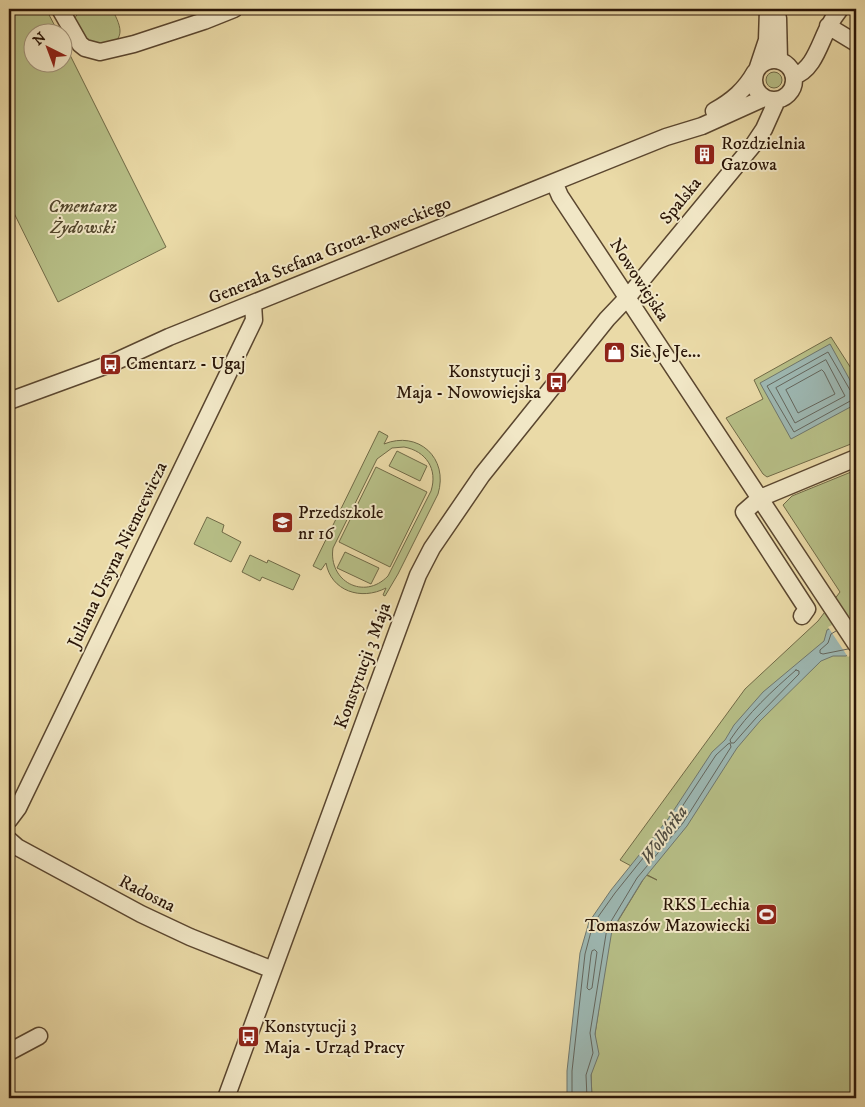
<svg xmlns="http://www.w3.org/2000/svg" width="865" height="1107" font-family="'IM FELL DW Pica',serif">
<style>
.green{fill:#b7bf87;stroke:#706a47;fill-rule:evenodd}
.water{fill:#9db8b3;stroke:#6f776e}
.pier{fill:#eadaa7}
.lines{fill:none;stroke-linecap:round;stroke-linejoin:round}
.shore{stroke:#64665d;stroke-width:1}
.minor-casing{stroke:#5a462f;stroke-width:19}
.minor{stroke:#f1e7c6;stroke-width:16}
.labels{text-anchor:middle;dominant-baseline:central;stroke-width:4;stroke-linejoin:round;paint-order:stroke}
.poi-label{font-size:18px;fill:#2a1507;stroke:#f1e7c6;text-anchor:start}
.street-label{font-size:18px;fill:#2a1507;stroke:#f1e7c6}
.park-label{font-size:18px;font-style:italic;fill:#54482d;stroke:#f1e7c6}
.water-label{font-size:19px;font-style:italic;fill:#524e43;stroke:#f1e7c6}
</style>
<rect width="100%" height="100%" fill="#eadaa7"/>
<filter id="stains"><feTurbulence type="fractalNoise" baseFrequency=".004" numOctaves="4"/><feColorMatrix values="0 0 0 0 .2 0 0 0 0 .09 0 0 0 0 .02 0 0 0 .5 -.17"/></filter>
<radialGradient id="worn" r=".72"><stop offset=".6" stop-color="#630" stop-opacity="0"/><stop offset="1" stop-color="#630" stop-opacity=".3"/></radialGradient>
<path class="green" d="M 9,9 L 46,9 L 58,32 L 32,32 L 32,62 L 62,62 L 63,41 L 166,247 L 58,302 L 9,203 Z
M 87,9 L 112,9 C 115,15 120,24 120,31 C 120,37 117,41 111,43 C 108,44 103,46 100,46 C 90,46 73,29 75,18 C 77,13 83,10 87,9 Z
M766 80a8 8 0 1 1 16 0a8 8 0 1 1-16 0Z
M 831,337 L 856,376 L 856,442 L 767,477 L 763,474 L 726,418 L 763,399 L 754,380 Z
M 379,431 L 388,436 L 384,444 C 418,430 449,458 438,494 L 398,574 L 385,596 L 383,595 L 386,588 C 361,601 331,591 326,563 L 321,570 L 313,566 ZM 404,447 C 426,451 438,469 431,491 L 388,576 C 364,601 328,581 333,548 L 377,459 L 392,448 Z
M 397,451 L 427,466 L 420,481 L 389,466 Z
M 376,467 L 427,492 L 390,567 L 339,542 Z
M 856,470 L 856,1098 L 592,1098 L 591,1075 L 595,1034 L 610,934 L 646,875 L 657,880 L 620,860 L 745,689 L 818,621 L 840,592 L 783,505 L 792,496 Z
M 207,517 L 224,525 L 222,532 L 241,542 L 231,562 L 194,544 Z
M 345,552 L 379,568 L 371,584 L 337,568 Z
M 250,555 L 267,563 L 268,560 L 300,575 L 293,590 L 262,577 L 260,581 L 242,572 Z"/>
<path class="water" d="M 830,344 L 856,391 L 856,404 L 791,439 L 760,383 Z
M 856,616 L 856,649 L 846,656 L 833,656 L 821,661 L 760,721 L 737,748 L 687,826 L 642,881 L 612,930 L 595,1034 L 599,1054 L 591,1075 L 592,1098 L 567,1098 L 567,1071 L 580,953 L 589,922 L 611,890 L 668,819 L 712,752 L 725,740 L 734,725 L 763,692 L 824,641 L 827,630 Z"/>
<path class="pier" d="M 850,616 L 856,626 L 856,652 L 848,657 L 828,627 Z"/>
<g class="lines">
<path class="shore" d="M 826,360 L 845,396 L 795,423 L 776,388 Z
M 822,370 L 824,372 L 835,394 L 798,413 L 786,390 Z
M 856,392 L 850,390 L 828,352 L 767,386 L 794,432 L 852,400 L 856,400
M 836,631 L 831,634 L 828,643 L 820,650 L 820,653 L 823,654 L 848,649
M 796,670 L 799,671 L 799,674 L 756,718 L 734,743 L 731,743 L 730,740 C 748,713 772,691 796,670 Z
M 595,950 L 597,952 L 592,988 L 589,990 L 587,988 L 591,955 L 592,951 Z
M 572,1098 L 572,1071 L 585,954 L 593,924 L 615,893 L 672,822 L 716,755 L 728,744 L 730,743 L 731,747 L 683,823 L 637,878 L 607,928 L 590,1033 L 593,1053 L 586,1075 L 587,1098"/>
<defs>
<path id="minor" d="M 60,9 L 80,44 L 85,48 L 100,52 L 134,44 L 204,21 L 234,9
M 778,18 L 779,60
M 828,26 L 856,43
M754 80a20 20 0 1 1 40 0a20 20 0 1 1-40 0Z
M 758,67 L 767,40 L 768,9
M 794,76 C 814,70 820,42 829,26 C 832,20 836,14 840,9
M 714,111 C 732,101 745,90 755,72
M 554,182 L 560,196 L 856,644
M 9,401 L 110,364 L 169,337 L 666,137 L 702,126 L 764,98
M 802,616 L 807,609 L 744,512 L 760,498 L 856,458
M 9,820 L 18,808 L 254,320 L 253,304
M 9,840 L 17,847 L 141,914 L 190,937 L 273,970
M 9,1052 L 39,1036
M 226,1098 L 418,575 L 432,548 L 482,475 L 607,319 L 627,298 L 754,144 L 764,129 L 777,100"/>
</defs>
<use href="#minor" class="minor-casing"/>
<use href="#minor" class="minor"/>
</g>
<defs>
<symbol id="building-square" viewBox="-11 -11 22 22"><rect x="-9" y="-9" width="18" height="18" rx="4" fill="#8f2418" stroke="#f1e7c6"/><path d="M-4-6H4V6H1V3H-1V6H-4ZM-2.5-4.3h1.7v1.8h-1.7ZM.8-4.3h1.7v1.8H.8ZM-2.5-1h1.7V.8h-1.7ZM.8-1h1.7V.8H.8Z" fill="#fff"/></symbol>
<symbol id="shop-square" viewBox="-11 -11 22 22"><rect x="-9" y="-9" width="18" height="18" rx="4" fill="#8f2418" stroke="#f1e7c6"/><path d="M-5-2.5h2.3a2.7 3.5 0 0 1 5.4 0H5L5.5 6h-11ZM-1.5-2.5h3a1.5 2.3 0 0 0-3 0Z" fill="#fff"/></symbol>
<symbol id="bus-square" viewBox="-11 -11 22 22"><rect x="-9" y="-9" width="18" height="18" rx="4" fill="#8f2418" stroke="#f1e7c6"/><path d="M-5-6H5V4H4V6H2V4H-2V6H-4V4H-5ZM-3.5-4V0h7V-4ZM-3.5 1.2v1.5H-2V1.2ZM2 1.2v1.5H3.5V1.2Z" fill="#fff"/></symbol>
<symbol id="school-square" viewBox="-11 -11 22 22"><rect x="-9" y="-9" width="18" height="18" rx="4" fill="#8f2418" stroke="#f1e7c6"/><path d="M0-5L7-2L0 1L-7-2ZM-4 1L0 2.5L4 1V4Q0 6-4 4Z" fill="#fff"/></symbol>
<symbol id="stadium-square" viewBox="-11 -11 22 22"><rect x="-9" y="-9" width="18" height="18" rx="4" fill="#8f2418" stroke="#f1e7c6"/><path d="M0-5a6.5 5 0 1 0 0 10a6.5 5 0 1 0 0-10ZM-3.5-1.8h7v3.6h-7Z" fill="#fff"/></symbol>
</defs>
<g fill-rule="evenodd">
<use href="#building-square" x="692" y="142" width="25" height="25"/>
<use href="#shop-square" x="602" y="340" width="25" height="25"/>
<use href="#bus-square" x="98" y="352" width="25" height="25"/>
<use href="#bus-square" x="544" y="370" width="25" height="25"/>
<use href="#school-square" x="270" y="510" width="25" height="25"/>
<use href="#stadium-square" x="754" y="902" width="25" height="25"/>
<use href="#bus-square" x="236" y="1024" width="25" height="25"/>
</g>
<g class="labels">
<g class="poi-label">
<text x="721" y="144">Rozdzielnia<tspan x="721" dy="21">Gazowa</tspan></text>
<text x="630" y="352">Sie Je Je...</text>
<text x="126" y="364">Cmentarz - Ugaj</text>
<text x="541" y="372" text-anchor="end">Konstytucji 3<tspan x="541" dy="21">Maja - Nowowiejska</tspan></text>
<text x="298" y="513">Przedszkole<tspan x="298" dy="21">nr 16</tspan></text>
<text x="750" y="905" text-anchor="end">RKS Lechia<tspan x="750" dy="21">Tomaszów Mazowiecki</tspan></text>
<text x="264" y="1027">Konstytucji 3<tspan x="264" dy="21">Maja - Urząd Pracy</tspan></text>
</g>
<g class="street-label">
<text transform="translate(681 201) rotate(-51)">Spalska</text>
<text transform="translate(330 251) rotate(-22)">Generała Stefana Grota-Roweckiego</text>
<text transform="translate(639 280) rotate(57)">Nowowiejska</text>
<text transform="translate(118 555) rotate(-64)">Juliana Ursyna Niemcewicza</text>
<text transform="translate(363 666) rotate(-70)">Konstytucji 3 Maja</text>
<text transform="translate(147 894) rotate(27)">Radosna</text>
</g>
<g class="park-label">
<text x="83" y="207">Cmentarz<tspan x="83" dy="21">Żydowski</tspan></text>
</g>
<g class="water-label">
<text transform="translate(664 835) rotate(-54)">Wolbórka</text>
</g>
</g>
<rect width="865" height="1107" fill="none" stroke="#eadaa7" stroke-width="30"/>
<rect x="10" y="10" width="845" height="1087" fill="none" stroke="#2a1507" stroke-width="2.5"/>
<rect x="15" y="15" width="835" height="1077" fill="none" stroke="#2a1507"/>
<g transform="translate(48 48) rotate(318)"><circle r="24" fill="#f1e7c6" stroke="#a1937a"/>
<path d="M0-4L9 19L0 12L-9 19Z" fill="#8f2418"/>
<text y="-8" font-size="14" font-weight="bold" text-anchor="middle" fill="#2a1507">N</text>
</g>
<rect width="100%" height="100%" filter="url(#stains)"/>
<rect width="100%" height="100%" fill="url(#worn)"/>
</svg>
